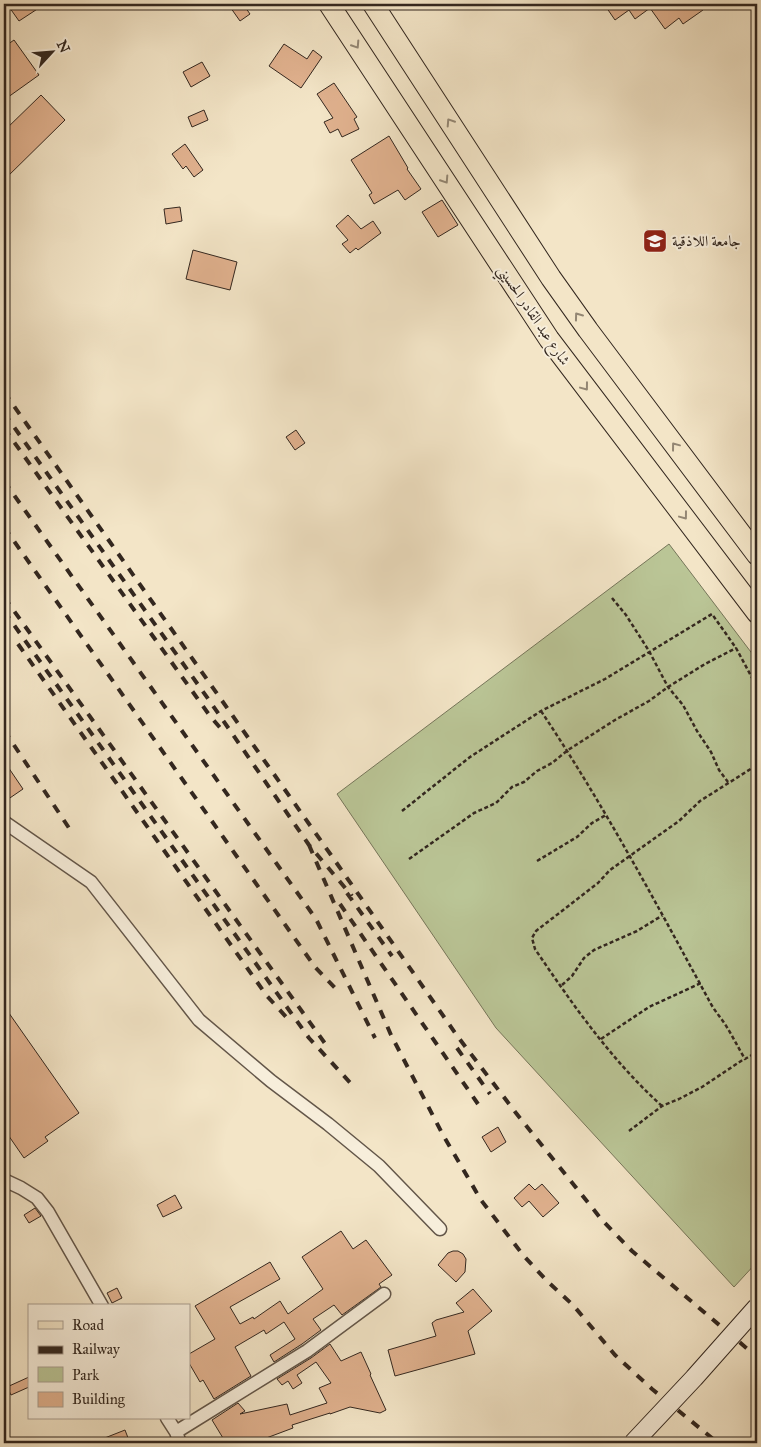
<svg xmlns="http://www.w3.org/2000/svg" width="761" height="1447" font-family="'IM FELL Great Primer',Amiri,serif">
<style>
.green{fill:#bac596;stroke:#76765a}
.building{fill:#e0b18e;stroke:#33271f}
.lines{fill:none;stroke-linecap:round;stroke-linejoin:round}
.street-casing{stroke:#635649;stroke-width:15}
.primary-casing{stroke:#33271f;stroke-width:22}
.path{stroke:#33271f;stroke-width:2.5;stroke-dasharray:4 2.5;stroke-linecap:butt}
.street{stroke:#f7eedb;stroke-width:12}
.primary{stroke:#f3e5c7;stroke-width:20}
.rail{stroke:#33271f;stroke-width:4;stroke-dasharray:9 9;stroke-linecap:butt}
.secondary-bridge-casing{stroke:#33271f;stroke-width:20;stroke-linecap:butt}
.secondary-bridge{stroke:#f7eedb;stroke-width:18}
.oneway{stroke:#938673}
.labels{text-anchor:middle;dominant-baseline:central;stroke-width:4;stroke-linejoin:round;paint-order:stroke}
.poi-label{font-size:15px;fill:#33271f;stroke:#f7eedb;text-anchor:start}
.street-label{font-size:15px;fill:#33271f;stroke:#f7eedb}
</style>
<rect width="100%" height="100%" fill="#f3e5c7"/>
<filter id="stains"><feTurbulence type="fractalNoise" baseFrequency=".004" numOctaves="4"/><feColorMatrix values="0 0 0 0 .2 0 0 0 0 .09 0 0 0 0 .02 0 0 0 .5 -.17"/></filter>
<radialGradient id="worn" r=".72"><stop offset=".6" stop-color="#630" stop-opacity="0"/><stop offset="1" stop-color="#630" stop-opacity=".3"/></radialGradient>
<path class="green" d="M 669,544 L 757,660 L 757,1262 L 734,1287 L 496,1028 L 337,794 Z"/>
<path class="building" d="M 7,4 L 45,4 L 19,21 Z
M 228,4 L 243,4 L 250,14 L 240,21 Z
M 604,4 L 699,4 L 703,10 L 683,24 L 679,18 L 665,29 L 650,8 L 635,19 L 629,10 L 615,20 Z
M 14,40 L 39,75 L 4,100 L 4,47 Z
M 284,44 L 307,59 L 313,50 L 322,57 L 301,88 L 269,66 Z
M 202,62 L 210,76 L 191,87 L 183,72 Z
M 334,83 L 357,117 L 354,119 L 359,129 L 342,137 L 338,129 L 330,133 L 324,122 L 333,118 L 317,94 Z
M 41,95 L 65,120 L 4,180 L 4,131 Z
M 204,110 L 208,120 L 192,127 L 188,117 Z
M 389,136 L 408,168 L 407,169 L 421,189 L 405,200 L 398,190 L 374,204 L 369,195 L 372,193 L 351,160 Z
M 185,144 L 203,170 L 194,177 L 186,166 L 183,169 L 172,154 Z
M 442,200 L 458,225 L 438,237 L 422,212 Z
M 180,207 L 182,221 L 166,224 L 164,209 Z
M 348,215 L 361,229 L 373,221 L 381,233 L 358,250 L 356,248 L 350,253 L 342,244 L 348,240 L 336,226 Z
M 193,250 L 237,262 L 230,290 L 186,279 Z
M 296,430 L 305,443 L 295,450 L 286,437 Z
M 4,761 L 23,789 L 4,802 Z
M 4,1006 L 79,1113 L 45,1137 L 48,1141 L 24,1158 L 4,1129 Z
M 498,1127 L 506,1142 L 491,1152 L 482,1137 Z
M 529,1184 L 535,1190 L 542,1184 L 559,1203 L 543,1217 L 529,1201 L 522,1207 L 514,1198 Z
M 175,1195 L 182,1208 L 163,1217 L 157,1205 Z
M 35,1208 L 41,1216 L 29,1223 L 24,1215 Z
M 341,1231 L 353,1249 L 366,1240 L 392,1275 L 379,1284 L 381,1287 L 342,1315 L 334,1305 L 313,1319 L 321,1330 L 302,1344 L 274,1362 L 270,1355 L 295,1339 L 284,1322 L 266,1334 L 264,1330 L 235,1347 L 251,1376 L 214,1399 L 203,1380 L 200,1382 L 189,1363 L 189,1354 L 215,1339 L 195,1306 L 270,1262 L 280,1279 L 230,1307 L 240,1324 L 253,1317 L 254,1319 L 280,1301 L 288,1314 L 323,1289 L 302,1257 Z
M 453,1251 L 458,1251 L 463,1254 L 466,1259 L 465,1272 L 456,1282 L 438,1265 L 448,1253 Z
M 117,1288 L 122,1298 L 112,1303 L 107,1293 Z
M 473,1289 L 492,1311 L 468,1331 L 475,1354 L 395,1376 L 388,1350 L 436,1336 L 432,1323 L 436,1320 L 464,1312 L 456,1303 Z
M 330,1344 L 341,1361 L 361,1352 L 371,1374 L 370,1375 L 386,1410 L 380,1413 L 350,1407 L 330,1414 L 330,1413 L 292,1425 L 293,1428 L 253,1443 L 226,1443 L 212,1420 L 238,1403 L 245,1411 L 240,1414 L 287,1404 L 290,1415 L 327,1403 L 319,1388 L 331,1383 L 316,1362 L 297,1375 L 302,1383 L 293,1389 L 288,1381 L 282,1385 L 277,1379 L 311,1358 Z
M 29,1377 L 29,1387 L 11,1395 L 7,1387 Z
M 125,1430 L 130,1443 L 92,1443 Z"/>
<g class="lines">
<defs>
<path id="street" d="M 4,822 L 91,882 L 199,1020 L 271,1081 L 328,1124 L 379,1166 L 440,1229
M 4,1180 L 21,1188 L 37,1198 L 48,1212 L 102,1306
M 167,1418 L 176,1432 L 180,1443
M 176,1432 L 307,1351 L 384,1294"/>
<path id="primary" d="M 329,4 L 549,339 L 757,613
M 373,4 L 551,278 L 588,330 L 757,555"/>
</defs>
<use href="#street" class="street-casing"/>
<use href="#primary" class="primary-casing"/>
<path class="path" d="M 612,598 L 626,615 L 649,651 L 668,687 L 683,705 L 697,731 L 711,752 L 719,770 L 728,782
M 541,711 C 604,805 657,905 711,1004 C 716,1013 723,1020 728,1029 C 734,1039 739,1049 745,1059 L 757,1052
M 402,811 L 470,757 L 541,711 L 605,679 L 712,614 L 736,648 L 757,687
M 409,859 L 474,813 L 496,803 L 512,787 L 524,782 L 537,771 L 552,763 L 568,750 L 615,720 L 649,701 L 668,687 L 705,664 L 736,648
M 537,861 L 577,837 L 592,823 L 606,815
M 562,985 L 572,976 L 584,958 L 594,950 L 637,931 L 663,915
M 601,1039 L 649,1007 L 701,983
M 662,1106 C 612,1061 573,1005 535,949 L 532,938 L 536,931 L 598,883 L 610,870 L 679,821 L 700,801 L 757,765
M 629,1131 L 662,1106 L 679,1099 L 702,1087 L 744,1059"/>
<use href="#street" class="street"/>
<use href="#primary" class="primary"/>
<path class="rail" d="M 4,392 L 331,855 L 458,1037 L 516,1113 L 602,1220 L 632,1251 L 757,1357
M 4,413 L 209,700 L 309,845 L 352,896
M 4,428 L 210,716 L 222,730
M 4,481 L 316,919 L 375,1038
M 4,527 L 315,967 L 337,990
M 4,597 L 329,1049
M 4,611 L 309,1038 L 355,1088
M 18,644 L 267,996 L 288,1019
M 4,730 L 69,828
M 309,845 L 391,1035 L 443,1135 L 481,1200 L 523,1255 L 547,1281 L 573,1305 L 615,1355 L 652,1389 L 718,1443
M 347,893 L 392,956
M 340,904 L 478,1104
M 457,1048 L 490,1094"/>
<defs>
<path id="secondary-bridge" d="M 633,1443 L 694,1378 L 757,1307"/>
</defs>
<use href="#secondary-bridge" class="secondary-bridge-casing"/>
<use href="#secondary-bridge" class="secondary-bridge"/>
</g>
<defs><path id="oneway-chevron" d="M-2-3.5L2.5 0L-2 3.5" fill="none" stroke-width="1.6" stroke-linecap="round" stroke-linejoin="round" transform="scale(1.25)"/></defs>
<g class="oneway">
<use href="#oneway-chevron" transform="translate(356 45) rotate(57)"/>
<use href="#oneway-chevron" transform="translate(450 122) rotate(-123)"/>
<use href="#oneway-chevron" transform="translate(445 180) rotate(57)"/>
<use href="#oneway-chevron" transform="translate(578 316) rotate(-126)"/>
<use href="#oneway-chevron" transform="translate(585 387) rotate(53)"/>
<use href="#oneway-chevron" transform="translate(675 446) rotate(-127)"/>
<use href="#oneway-chevron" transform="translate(684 516) rotate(53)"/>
</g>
<defs>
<symbol id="university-square" viewBox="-11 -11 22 22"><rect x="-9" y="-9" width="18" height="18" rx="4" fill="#8f2418" stroke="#f7eedb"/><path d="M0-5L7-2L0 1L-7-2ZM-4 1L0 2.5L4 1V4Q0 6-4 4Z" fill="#fff"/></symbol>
</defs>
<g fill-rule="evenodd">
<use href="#university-square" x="641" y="227" width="28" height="28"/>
</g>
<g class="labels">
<g class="poi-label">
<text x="672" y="241">جامعة اللاذقية</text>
</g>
<g class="street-label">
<text transform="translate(534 315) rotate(56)">شارع عبد القادر الحسيني</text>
</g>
</g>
<rect width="761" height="1447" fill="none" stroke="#f3e5c7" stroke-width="20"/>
<rect x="5" y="5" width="751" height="1437" fill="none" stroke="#33271f" stroke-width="2.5"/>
<rect x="10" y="10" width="741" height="1427" fill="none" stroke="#33271f"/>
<rect x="28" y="1304" width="162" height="115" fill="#f7eedb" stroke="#a99e90"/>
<rect x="38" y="1321" width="25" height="8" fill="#f3e5c7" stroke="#a99e90"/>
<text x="72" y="1330" font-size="15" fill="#33271f">Road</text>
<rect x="38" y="1346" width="25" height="8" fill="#33271f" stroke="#a99e90"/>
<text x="72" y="1354" font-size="15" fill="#33271f">Railway</text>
<rect x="38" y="1367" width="25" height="15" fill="#bac596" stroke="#a99e90"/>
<text x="72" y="1380" font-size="15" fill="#33271f">Park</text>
<rect x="38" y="1392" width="25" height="15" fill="#e0b18e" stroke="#a99e90"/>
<text x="72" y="1404" font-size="15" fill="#33271f">Building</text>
<g transform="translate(52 52) rotate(64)" stroke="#f7eedb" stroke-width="4" paint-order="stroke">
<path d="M0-4L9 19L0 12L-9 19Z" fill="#33271f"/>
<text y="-8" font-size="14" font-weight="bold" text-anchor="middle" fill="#33271f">N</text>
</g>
<rect width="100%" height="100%" filter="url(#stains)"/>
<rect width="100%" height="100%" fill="url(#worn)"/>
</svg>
